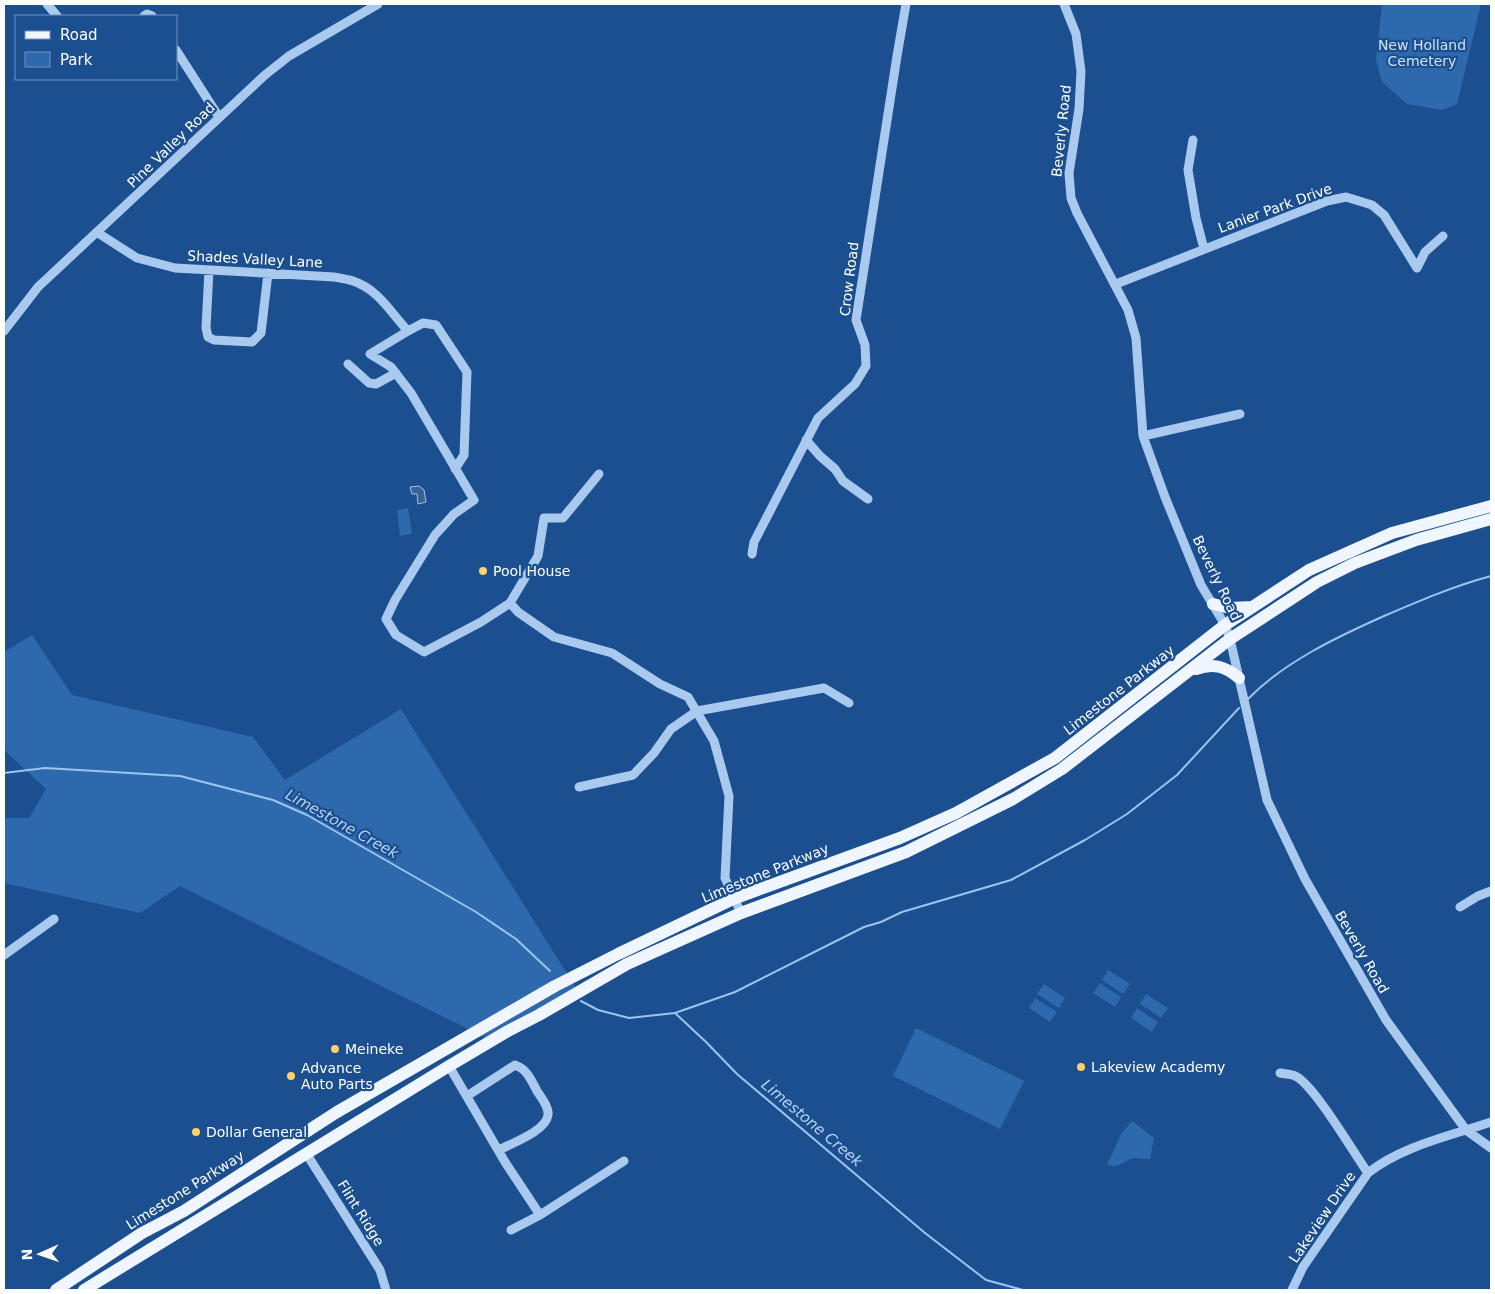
<svg xmlns="http://www.w3.org/2000/svg" width="1495" height="1294" font-family="'DejaVu Sans',sans-serif">
<style>
.green{fill:#2e69ad}
.water{fill:#3c6290;stroke:#9cc4f0}
.lines{fill:none;stroke-linecap:round;stroke-linejoin:round}
.stream{stroke:#9cc4f0;stroke-width:2}
.minor{stroke:#a9c9ee;stroke-width:9}
.major{stroke:#f0f6ff;stroke-width:12}
.poi-dot{fill:#ffd166;stroke:#1b4f8f;stroke-width:2}
.labels{text-anchor:middle;dominant-baseline:central;stroke-width:4.5;stroke-linejoin:round;paint-order:stroke}
.park-label{font-size:14px;fill:#cfe3fa;stroke:#1b4f8f}
.street-label{font-size:14px;fill:#fff;stroke:#1b4f8f}
.poi-label{font-size:14px;fill:#fff;stroke:#1b4f8f;text-anchor:start}
.water-label{font-size:15px;font-style:italic;fill:#b5d3f5;stroke:#1b4f8f}
</style>
<rect width="100%" height="100%" fill="#1b4f8f"/>
<path class="green" d="M 1382,4 L 1481,4 L 1457,104 L 1442,110 L 1407,104 L 1382,82 L 1376,60 Z
M 408,508 L 412,534 L 400,536 L 397,510 Z
M 32,635 L 72,695 L 253,737 L 285,780 L 401,709 L 576,988 L 490,1040 L 180,886 L 140,913 L 4,883 L 4,818 L 29,818 L 46,789 L 4,750 L 4,652 Z
M 1108,970 L 1130,984 L 1123,994 L 1102,980 Z
M 1100,983 L 1121,997 L 1115,1007 L 1093,993 Z
M 1044,984 L 1065,998 L 1059,1008 L 1037,994 Z
M 1146,994 L 1168,1008 L 1161,1018 L 1140,1004 Z
M 1035,998 L 1057,1012 L 1050,1022 L 1029,1008 Z
M 1137,1008 L 1158,1022 L 1152,1032 L 1131,1018 Z
M 916,1028 L 1024,1081 L 1000,1129 L 893,1076 Z
M 1132,1121 L 1154,1138 L 1150,1159 L 1133,1158 L 1117,1166 L 1107,1165 L 1121,1134 Z"/>
<path class="water" d="M 419,486 L 424,490 L 426,502 L 418,504 L 417,494 L 412,494 L 410,487 Z"/>
<g class="lines">
<path class="stream" d="M 1248,699 C 1284,662 1337,637 1384,616 C 1419,601 1454,586 1491,576
M 4,773 L 45,768 L 180,776 L 273,800 L 307,815 L 476,912 L 516,939 L 550,971
M 581,1001 L 598,1010 L 629,1018 L 675,1013 L 735,992 L 864,927 L 881,922 L 902,912 L 1011,880 L 1085,840 L 1127,814 L 1177,775 L 1239,708
M 675,1013 L 706,1042 L 737,1074 L 925,1233 L 986,1280 L 1023,1290"/>
<path class="minor" d="M 47,4 L 57,16
M 1064,4 L 1076,34 L 1081,71 L 1079,109 L 1069,173 L 1071,198 L 1077,213 L 1128,310 L 1136,338 L 1143,436 L 1165,497 L 1201,585 L 1225,625 L 1230,639 L 1267,800 L 1305,879 L 1386,1020 L 1466,1130 L 1491,1148
M 144,16 L 147,14 L 152,16
M 176,50 L 219,117
M 1193,140 L 1188,170 L 1196,218 L 1204,249
M 98,233 L 137,258 L 175,268 L 334,277 C 340,278 347,279 353,281 C 378,289 391,313 408,331 L 370,354 L 391,367 L 411,393 L 474,500 L 454,514 L 435,535 L 395,600 L 386,619 L 396,635 L 424,652 L 481,622 L 510,603 L 538,556 L 544,518 L 563,518 L 599,474
M 1417,268 L 1425,252 L 1443,236
M 209,270 L 206,328 L 208,337 L 214,340 L 252,342 L 261,333 L 268,273
M 1116,284 L 1327,201 L 1346,197 L 1372,205 L 1384,215 L 1417,268
M 4,331 L 38,287 L 265,75 L 289,56 L 378,4
M 408,331 L 423,323 L 436,325 L 467,372 L 464,455 L 455,469
M 348,364 L 369,383 L 376,384 L 396,373
M 1143,436 L 1240,414
M 806,440 L 820,456 L 835,469 L 843,481 L 868,499
M 752,554 L 754,542 L 818,418 L 855,384 L 866,366 L 865,345 L 856,320 L 897,56 L 906,4
M 510,603 L 518,612 L 554,637 L 612,653 L 660,684 L 688,697 L 714,741 L 729,796 L 725,878 L 741,913
M 579,787 L 633,775 L 654,753 L 671,729 L 697,711 L 824,688 L 849,703
M 1460,907 L 1478,896 L 1491,891
M 4,955 L 54,919
M 449,1066 L 505,1162 L 540,1215
M 1280,1073 C 1285,1074 1291,1074 1295,1076 C 1313,1083 1355,1155 1368,1173
M 467,1096 L 515,1065 C 527,1069 531,1080 537,1091 C 541,1097 549,1107 548,1115 C 546,1131 512,1143 499,1150
M 306,1153 L 380,1270 L 386,1290
M 511,1230 L 540,1215 L 624,1161
M 1292,1290 L 1303,1267 L 1368,1173 C 1402,1146 1450,1136 1491,1122"/>
<path class="major" d="M 1213,604 L 1230,608 L 1252,607
M 1196,669 C 1213,663 1225,666 1239,678
M 56,1290 L 142,1233 L 184,1211 L 337,1112 L 555,986 L 618,954 L 733,899 L 900,838 L 956,813 L 1055,758 L 1225,625 L 1309,570 L 1392,533 L 1491,506
M 84,1290 L 449,1066 L 508,1031 L 539,1015 L 627,964 L 741,913 L 906,852 L 1013,799 L 1062,769 L 1230,639 L 1317,582 L 1355,563 L 1416,540 L 1491,519"/>
</g>
<g class="poi-dot">
<circle cx="483" cy="571" r="5"/>
<circle cx="335" cy="1049" r="5"/>
<circle cx="1081" cy="1067" r="5"/>
<circle cx="291" cy="1076" r="5"/>
<circle cx="196" cy="1132" r="5"/>
</g>
<g class="labels">
<g class="park-label">
<text x="1422" y="45">New Holland<tspan x="1422" dy="16">Cemetery</tspan></text>
</g>
<g class="street-label">
<text transform="translate(1061 131) rotate(-84)">Beverly Road</text>
<text transform="translate(171 145) rotate(-44)">Pine Valley Road</text>
<text transform="translate(1275 208) rotate(-20)">Lanier Park Drive</text>
<text transform="translate(255 259) rotate(3)">Shades Valley Lane</text>
<text transform="translate(849 279) rotate(-83)">Crow Road</text>
<text transform="translate(1217 578) rotate(64)">Beverly Road</text>
<text transform="translate(1119 690) rotate(-38)">Limestone Parkway</text>
<text transform="translate(765 873) rotate(-22)">Limestone Parkway</text>
<text transform="translate(1362 952) rotate(60)">Beverly Road</text>
<text transform="translate(185 1190) rotate(-32)">Limestone Parkway</text>
<text transform="translate(361 1213) rotate(58)">Flint Ridge</text>
<text transform="translate(1322 1217) rotate(-56)">Lakeview Drive</text>
</g>
<g class="poi-label">
<text x="493" y="571">Pool House</text>
<text x="345" y="1049">Meineke</text>
<text x="1091" y="1067">Lakeview Academy</text>
<text x="301" y="1068">Advance<tspan x="301" dy="16">Auto Parts</tspan></text>
<text x="206" y="1132">Dollar General</text>
</g>
<g class="water-label">
<text transform="translate(342 824) rotate(29)">Limestone Creek</text>
<text transform="translate(812 1123) rotate(40)">Limestone Creek</text>
</g>
</g>
<rect width="1495" height="1294" fill="none" stroke="#ffffff" stroke-width="10"/>
<rect x="15" y="15" width="162" height="65" fill="#1b4f8f" stroke="#7695bc"/>
<rect x="25" y="31" width="25" height="8" fill="#f0f6ff" stroke="#7695bc"/>
<text x="60" y="40" font-size="15" fill="#ffffff">Road</text>
<rect x="25" y="52" width="25" height="15" fill="#2e69ad" stroke="#7695bc"/>
<text x="60" y="65" font-size="15" fill="#ffffff">Park</text>
<g transform="translate(40 1254) rotate(268)" stroke="#1b4f8f" stroke-width="4" paint-order="stroke">
<path d="M0-4L9 19L0 12L-9 19Z" fill="#ffffff"/>
<text y="-8" font-size="14" font-weight="bold" text-anchor="middle" fill="#ffffff">N</text>
</g>
</svg>
